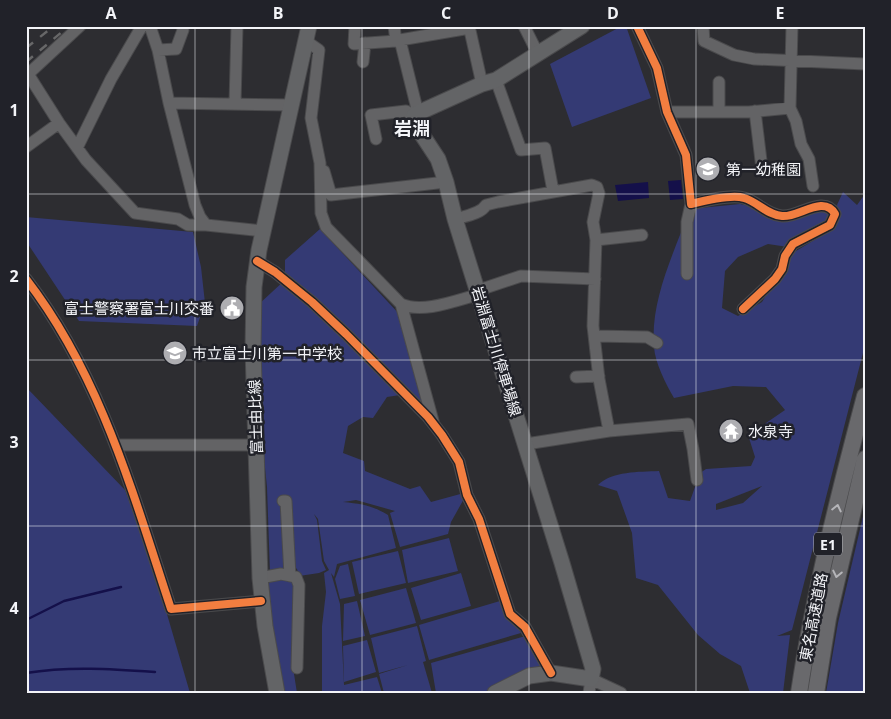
<svg xmlns="http://www.w3.org/2000/svg" width="891" height="719" font-family="'Open Sans','Noto Sans JP',sans-serif">
<style>
.green{fill:#343a74;fill-rule:evenodd}
.water{fill:#14104a}
.lines{fill:none;stroke-linecap:round;stroke-linejoin:round}
.stream{stroke:#14104a;stroke-width:2.5}
.minor-casing{stroke:#4a4a4c;stroke-width:13}
.major-casing{stroke:#4a4a4c;stroke-width:17}
.highway-casing{stroke:#4a4a4c;stroke-width:18}
.minor{stroke:#636365;stroke-width:11}
.major{stroke:#636466;stroke-width:15}
.highway{stroke:#69696c;stroke-width:16}
.rail{stroke:#676768;stroke-width:2.5;stroke-dasharray:9 9;stroke-linecap:butt}
.cycleway-casing{stroke:#212229;stroke-width:11}
.cycleway{stroke:#f27e40;stroke-width:8}
.oneway{stroke:#b5b5b9}
.grid{fill:none;stroke:#f3f4f8;stroke-width:1;stroke-opacity:0.55}
.labels{text-anchor:middle;dominant-baseline:central;stroke-width:5;stroke-linejoin:round;paint-order:stroke}
.shield{fill:#212229;stroke:#b4b5ba;stroke-width:1}
.shield-label{font-size:14px;font-weight:bold;fill:#f3f4f8}
.poi-label{font-size:15px;fill:#f3f4f8;stroke:#212229;text-anchor:start}
.street-label{font-size:15px;fill:#f3f4f8;stroke:#212229}
.quarter-label{font-size:18px;font-weight:bold;fill:#f3f4f8;stroke:#212229}
.neatline{fill:none;stroke:#f3f4f8;stroke-width:2}
.grid-label{font-size:16px;text-anchor:middle;font-weight:bold;fill:#f3f4f8}
</style>
<rect width="100%" height="100%" fill="#2d2d31"/>
<path class="green" d="M 622,26 L 626,26 L 651,98 L 572,127 L 550,64 Z
M 843,192 L 857,205 L 865,194 L 865,345 L 792,630 L 777,636 L 790,635 L 783,693 L 750,693 L 741,666 L 720,654 L 698,635 L 658,585 L 636,578 L 632,533 L 617,491 L 598,485 C 612,471 639,472 659,471 L 668,498 L 690,501 L 700,473 L 706,469 L 751,466 L 755,457 L 749,438 L 753,432 L 785,410 L 766,387 L 733,386 L 674,398 C 666,384 655,363 654,347 C 650,300 674,253 690,209 L 740,204 L 776,212 L 832,206 L 833,220 L 788,247 L 768,244 L 738,257 L 725,271 L 722,308 L 738,316 L 762,302 L 791,254 L 831,230 L 839,217 L 837,205 ZM 762,486 L 743,503 L 716,510 L 716,504 Z
M 26,217 L 193,232 L 201,267 L 205,303 L 197,326 L 79,321 L 26,241 Z
M 320,229 L 401,316 L 429,407 L 400,395 L 387,397 L 373,418 L 363,417 L 348,426 L 343,453 L 364,461 L 365,471 L 410,489 L 420,486 L 431,502 L 464,493 L 465,497 L 451,522 L 448,534 L 400,547 L 390,513 L 395,511 L 356,500 L 343,502 C 362,504 371,505 388,515 L 396,548 L 337,564 L 334,577 L 331,573 L 340,604 L 344,685 L 377,677 L 382,693 L 322,693 L 322,626 L 326,592 L 324,573 L 329,570 L 324,561 L 318,519 L 314,514 L 317,520 L 322,561 L 326,570 L 319,573 L 299,576 L 297,569 L 291,564 L 289,570 L 299,583 L 294,674 L 297,693 L 280,693 L 267,579 L 270,573 L 267,487 L 259,411 L 259,304 L 285,280 L 285,260 Z
M 26,387 L 125,490 L 155,573 L 190,693 L 26,693 Z
M 865,508 L 865,693 L 826,693 L 838,623 Z
M 449,538 L 458,571 L 408,583 L 402,550 Z
M 398,551 L 406,583 L 359,594 L 352,562 Z
M 348,564 L 355,596 L 340,599 L 335,579 L 340,566 Z
M 461,573 L 471,606 L 421,620 L 411,588 Z
M 406,588 L 416,623 L 370,635 L 360,600 Z
M 357,601 L 365,636 L 343,641 L 344,604 Z
M 500,601 L 521,633 L 429,660 L 419,625 Z
M 417,626 L 426,661 L 423,662 L 432,693 L 384,693 L 379,674 L 408,665 L 379,673 L 371,638 Z
M 529,635 L 546,671 L 523,672 L 485,693 L 436,693 L 431,663 Z
M 367,640 L 376,672 L 344,682 L 343,646 Z"/>
<path class="water" d="M 681,180 L 683,199 L 670,200 L 668,181 Z
M 648,182 L 649,198 L 618,201 L 615,185 Z"/>
<g class="lines">
<path class="stream" d="M 26,620 L 64,601 L 121,587
M 26,673 C 69,666 112,669 155,672"/>
<defs>
<path id="minor" d="M 150,26 L 158,50 L 169,103 L 195,205 L 200,217 L 206,225 L 264,231
M 355,26 L 354,44 L 396,41
M 394,26 L 396,41 L 400,40
M 469,26 L 482,84
M 524,26 L 538,54
M 637,26 L 657,68 L 667,112 L 686,155 L 691,204 C 703,201 733,194 744,198 C 758,202 767,215 782,216 C 798,218 824,194 835,214 L 830,225 L 793,244 L 785,256 L 782,269 L 775,279 L 743,309
M 703,26 L 704,41 L 734,55 L 754,59 L 865,64
M 792,26 L 790,108 L 796,121 L 801,144 L 809,159 L 813,186
M 306,41 L 319,50 L 311,118 L 320,163 L 321,213 L 326,227 L 401,304 C 423,314 457,300 480,294
M 158,50 L 176,49 L 183,30
M 363,62 L 365,43
M 28,74 L 59,123 L 86,160 L 135,213 L 178,219 L 188,225 L 206,225
M 26,76 L 80,26
M 496,80 L 521,150 L 545,148 L 553,191
M 169,103 L 292,105
M 235,104 L 237,26
M 755,111 L 762,169
M 667,112 L 749,112 L 790,108
M 719,112 L 719,82
M 418,113 L 400,40 L 470,28
M 376,139 L 371,115 L 406,111 L 414,116
M 26,147 L 59,123
M 77,148 L 111,79 L 142,26
M 324,171 L 331,195 L 446,182
M 455,219 C 465,216 481,214 486,205 L 498,202 L 592,185 L 597,187 L 599,193 L 593,222 L 596,240 L 593,326 L 599,379 L 609,431
M 596,240 L 642,235
M 257,261 L 275,272 L 312,302 L 346,334 L 428,417 L 442,435 L 459,462 L 467,495 L 479,519 L 510,614 L 525,627 L 551,673
M 687,274 L 687,222 L 691,204
M 26,279 C 101,376 133,494 171,609 L 261,601
M 479,290 L 521,276 L 595,279
M 401,304 L 433,421
M 595,336 L 647,337 L 657,343
M 576,377 L 599,376
M 526,444 L 609,431 L 688,424 L 693,449 L 697,480
M 117,445 L 256,445
M 283,501 L 286,501 L 290,576
M 260,578 L 281,574 L 296,577 L 299,585 L 297,668
M 589,693 L 591,679 L 621,693"/>
<path id="major" d="M 277,693 L 265,626 L 260,578 L 253,349 L 254,287 L 259,250 L 309,26
M 495,693 L 529,676 L 551,673 L 591,679 L 593,669 L 562,563 L 455,219 L 446,182 L 438,159 L 413,121 L 414,116 L 418,113 L 482,84 L 496,80 L 582,26"/>
<path id="highway" d="M 799,693 C 814,593 839,494 865,396
M 816,693 L 828,618 L 865,459"/>
</defs>
<use href="#minor" class="minor-casing"/>
<use href="#major" class="major-casing"/>
<use href="#highway" class="highway-casing"/>
<use href="#minor" class="minor"/>
<use href="#major" class="major"/>
<use href="#highway" class="highway"/>
<path class="rail" d="M 26,48 L 54,26
M 26,62 L 69,26"/>
<defs>
<path id="cycleway" d="M 637,26 L 657,68 L 667,112 L 686,155 L 691,204 C 703,201 733,194 744,198 C 758,202 767,215 782,216 C 798,218 824,194 835,214 L 830,225 L 793,244 L 785,256 L 782,269 L 775,279 L 743,309
M 257,261 L 275,272 L 312,302 L 346,334 L 428,417 L 442,435 L 459,462 L 467,495 L 479,519 L 510,614 L 525,627 L 551,673
M 26,279 C 101,376 133,494 171,609 L 261,601"/>
</defs>
<use href="#cycleway" class="cycleway-casing"/>
<use href="#cycleway" class="cycleway"/>
</g>
<defs><path id="oneway-chevron" d="M-2-3.5L2.5 0L-2 3.5" fill="none" stroke-width="1.6" stroke-linecap="round" stroke-linejoin="round" transform="scale(1.25)"/></defs>
<g class="oneway">
<use href="#oneway-chevron" transform="translate(837 508) rotate(-77)"/>
<use href="#oneway-chevron" transform="translate(837 574) rotate(102)"/>
</g>
<path class="grid" d="M 195,26 L 195,693M 362,26 L 362,693M 529,26 L 529,693M 696,26 L 696,693M 26,194 L 865,194M 26,360 L 865,360M 26,526 L 865,526"/>
<defs>
<symbol id="school-disc" viewBox="-11 -11 22 22"><circle r="9.5" fill="#aeaeb2" stroke="#212229"/><path d="M0-5L7-2L0 1L-7-2ZM-4 1L0 2.5L4 1V4Q0 6-4 4Z" fill="#fff"/></symbol>
<symbol id="civic-disc" viewBox="-11 -11 22 22"><circle r="9.5" fill="#aeaeb2" stroke="#212229"/><path d="M-.6-6.5H3V-4.5H.6V-3L4-1V1h2V6H-6V1h2V-1L-.6-3ZM-1.2 2.5V6h2.4V2.5Z" fill="#fff"/></symbol>
<symbol id="temple-disc" viewBox="-11 -11 22 22"><circle r="9.5" fill="#aeaeb2" stroke="#212229"/><path d="M0-6L5-2H3V0L6.5 2.5H4V6H1.5V3h-3V6H-4V2.5H-6.5L-3 0V-2H-5Z" fill="#fff"/></symbol>
</defs>
<g fill-rule="evenodd">
<use href="#school-disc" x="694" y="155" width="28" height="28"/>
<use href="#civic-disc" x="218" y="294" width="28" height="28"/>
<use href="#school-disc" x="161" y="339" width="28" height="28"/>
<use href="#temple-disc" x="717" y="417" width="28" height="28"/>
</g>
<g class="labels">
<rect class="shield" x="814" y="532.5" width="28" height="23" rx="4"/>
<g class="shield-label">
<text x="828" y="544">E1</text>
</g>
<g class="poi-label">
<text x="726" y="169">第一幼稚園</text>
<text x="214" y="308" text-anchor="end">富士警察署富士川交番</text>
<text x="192" y="353">市立富士川第一中学校</text>
<text x="748" y="431">水泉寺</text>
</g>
<g class="street-label">
<text transform="translate(497 351) rotate(73)">岩淵富士川停車場線</text>
<text transform="translate(255 417) rotate(-92)">富士由比線</text>
<text transform="translate(813 617) rotate(-79)">東名高速道路</text>
</g>
<g class="quarter-label">
<text x="412" y="128">岩淵</text>
</g>
</g>
<rect width="891" height="719" fill="none" stroke="#212229" stroke-width="55"/>
<rect x="28" y="28" width="836" height="664" class="neatline"/>
<g class="grid-label">
<text x="111" y="19">A</text>
<text x="278" y="19">B</text>
<text x="446" y="19">C</text>
<text x="613" y="19">D</text>
<text x="780" y="19">E</text>
<text x="14" y="116">1</text>
<text x="14" y="282">2</text>
<text x="14" y="448">3</text>
<text x="14" y="614">4</text>
</g>
</svg>
